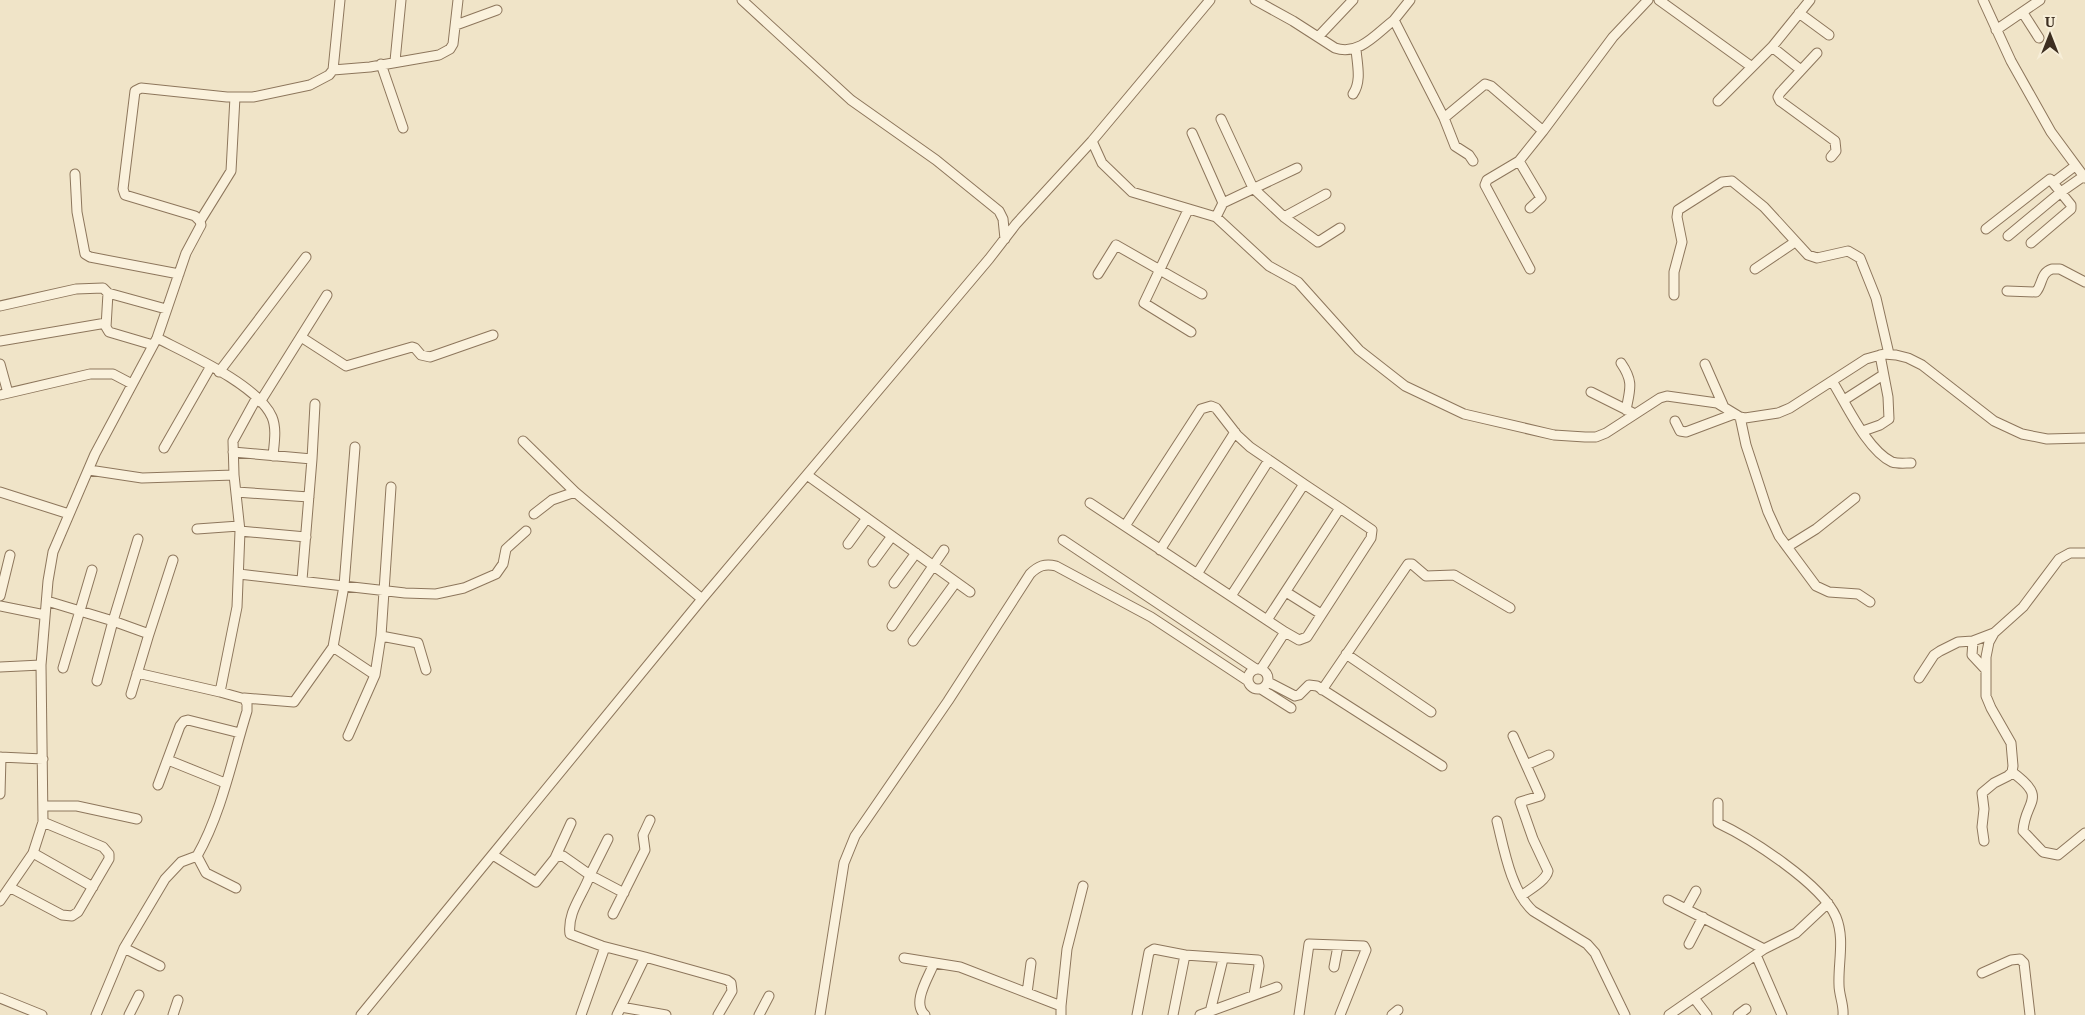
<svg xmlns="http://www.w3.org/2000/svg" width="2085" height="1015" font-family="'Noto Serif',serif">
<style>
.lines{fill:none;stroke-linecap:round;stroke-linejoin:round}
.minor-casing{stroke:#8d765c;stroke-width:11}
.minor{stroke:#faf1dc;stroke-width:9}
</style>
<rect width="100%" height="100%" fill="#f0e4c8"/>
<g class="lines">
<defs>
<path id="minor" d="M 742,0 L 851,100 L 936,160 L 999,211 L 1003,219 L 1005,239
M 1255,0 L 1293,21 L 1335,48 C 1359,56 1376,34 1394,20
M 1410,0 L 1394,20 L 1444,118 L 1485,84 L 1491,86 L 1543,131 L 1613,37 L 1648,0
M 1659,0 L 1752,67 L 1772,47 L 1810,0
M 1983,0 L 2011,61 L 2051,132 L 2085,178
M 1799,13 L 1829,35
M 2023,13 L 2039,38
M 456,25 L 497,10
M 1996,30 L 2040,0
M 1318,37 L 1353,0
M 1772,47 L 1801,70
M 1817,53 L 1780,93 L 1778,97 L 1780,101 L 1835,141 L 1836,151 L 1831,157
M 395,61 L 401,0
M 381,64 L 403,128
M 333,70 L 370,67 L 439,55 L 450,49 L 453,44 L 458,0
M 1353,94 C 1362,81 1357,64 1356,49
M 1718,101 L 1752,67
M 1444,118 L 1455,146 L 1469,155 L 1473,161
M 1221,119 L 1253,188 L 1284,217 L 1318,242 L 1340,228
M 1192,133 L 1223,203
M 1092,141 L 1102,163 L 1132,192 L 1216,217 L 1269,266 L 1298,282 L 1359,350 L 1405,386 L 1464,414 L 1554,435 L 1585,437 L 1596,437 L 1606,433 L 1660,398 L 1667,396 L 1717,403 L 1740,417 L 1745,418 L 1778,413 L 1790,408 L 1866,359 L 1884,354 L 1896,355 L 1908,358 L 1922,365 L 1994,421 L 2022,434 L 2047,439 L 2085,438
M 1519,161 L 1541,198 L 1530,208
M 75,174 L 77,212 L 85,254 L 90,257 L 179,274
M 2054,182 L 2075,166
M 1188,210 L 1144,303 L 1191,332
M 1216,217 L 1223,203 L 1297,168
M 1284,217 L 1326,194
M 200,221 L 195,216 L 125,195 L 123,189 L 135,91 L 141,88 L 227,97 L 253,97 L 310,85 L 329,75 L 333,70 L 340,0
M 1986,229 L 2050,179 L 2071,205 L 2071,209 L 2031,243
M 2008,236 L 2061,192 L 2084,176
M 1530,269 L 1485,185 L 1487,180 L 1519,161 L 1543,131
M 1755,269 L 1795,242
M 1098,274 L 1116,245 L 1202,294
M 2007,291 L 2036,292 C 2043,284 2040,273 2052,269 L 2060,269 L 2085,282
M 108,293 L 106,327 L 109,332 L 153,345
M 1674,295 L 1674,272 L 1682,242 L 1677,217 L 1678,210 L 1722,182 L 1732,181 L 1764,207 L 1808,255 L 1817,258 L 1848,251 L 1860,258 L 1876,298 L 1889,354
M 0,306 L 76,289 L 103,288 L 108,293 L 166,309
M 301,337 L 346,366 L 412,347 L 415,348 L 421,355 L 430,357 L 493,335
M 157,338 C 188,354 258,385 272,417 C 277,429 274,444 273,456
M 0,341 L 106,323
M 1621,363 C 1634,382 1630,389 1626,410
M 0,364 L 8,393
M 1705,364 L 1723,405
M 219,372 L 306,257
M 1832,381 C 1847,405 1867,450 1892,462 C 1898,464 1905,463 1911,463
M 1591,392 L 1635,414
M 0,395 L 90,374 L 113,374 L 132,384
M 1844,400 L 1883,375
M 260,402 L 327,295
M 1740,417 L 1746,445 L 1768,512 L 1779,536 L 1816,586 L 1829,592 L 1858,594 L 1870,602
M 1675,421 L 1680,431 L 1686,432 L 1734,414
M 1863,431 L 1880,425 L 1889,419 L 1888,397 L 1880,355
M 523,441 L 575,492
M 164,448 L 211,366
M 233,452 L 312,459
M 89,470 L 142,478 L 234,475
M 807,475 L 970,592
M 1304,484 L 1340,508
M 0,492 L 69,514
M 236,492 L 309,497
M 1090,503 L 1285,632 L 1299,640 L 1307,637 L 1371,538 L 1372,530 L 1340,508 L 1267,620
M 534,514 L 552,500 L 575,492 L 702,599
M 1125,526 L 1201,409 L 1211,406 L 1216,408 L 1237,435 L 1250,447 L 1304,484 L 1231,596
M 197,529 L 239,526
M 240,531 L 306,537
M 138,539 L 113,621 L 149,634 L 173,560
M 1063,540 L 1256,669
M 848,544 L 867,518
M 1787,547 L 1816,529 L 1855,498
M 1160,550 L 1235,432
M 873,562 L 892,536
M 239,574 L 405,593 L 436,594 L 464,588 L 496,574 L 503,564 L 506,549 L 526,531
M 1197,574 L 1269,460
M 302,580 L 312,459 L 315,404
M 894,583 L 916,553
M 1286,592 L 1321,614
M 0,596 L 10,555
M 47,601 L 113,621 L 97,681
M 0,606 L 45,615
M 892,626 L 944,550
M 381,636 L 418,643 L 426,670
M 913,641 L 956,582
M 1973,641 L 1972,655 L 1986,670
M 333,647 L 375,675
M 1346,654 L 1431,712
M 0,667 L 41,665
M 63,668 L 92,570
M1248 679a10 10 0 1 1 20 0a10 10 0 1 1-20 0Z
M 1261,669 L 1285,632
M 137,673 L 220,692
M 1919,678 L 1934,655 L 1940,651 L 1958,642 L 1973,641 L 1994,633
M 1268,682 L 1295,696 L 1299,695 L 1309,685 L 1317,686 L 1442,766
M 1261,689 L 1291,708
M 1322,690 L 1408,564 L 1412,564 L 1426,576 L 1454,575 L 1510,608
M 131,694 L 149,634
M 244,698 L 294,702 L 333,647 L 344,586 L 355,447
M 348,736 L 375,675 L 381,636 L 391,487
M 1513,736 L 1540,796 L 1520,802 L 1533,839 L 1548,871 C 1546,881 1529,890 1521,896
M 0,757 L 43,759
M 168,760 L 225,783
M 1526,765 L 1549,755
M 2012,772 C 2049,799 2025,800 2023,831 L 2043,852 L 2058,855 L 2085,833
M 158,785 L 180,726 L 184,721 L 188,720 L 240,733
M 0,794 L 1,757
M 1718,803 L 1718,823 C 1750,838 1822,884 1836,917 C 1845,939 1838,962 1839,985 C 1839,995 1844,1005 1843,1015
M 43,806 L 77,806 L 137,819
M 1497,821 C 1504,849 1511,891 1533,911 L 1587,944 L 1595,953 L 1625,1015
M 608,839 L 590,875 L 624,893
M 1984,841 L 1982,827 L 1984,809 L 1982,793 L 1994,783 L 2008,776 L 2012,772 L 2013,766 L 2011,743 L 1991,708 L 1986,696 L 1986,657 L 1989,642 L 1994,633 L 2023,607 L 2059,559 L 2070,553 L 2085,553
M 33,853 L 93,887
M 493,855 L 536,882 L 556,857 L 563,856 L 590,875 C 583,895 567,912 570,934 L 602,946 L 645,957
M 197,856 L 206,873 L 236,888
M 555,858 L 571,823
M 11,888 L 62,915 L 72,916 L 78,912 L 109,859 L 109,854 L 103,847 L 43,822
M 1668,900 L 1764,949
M 0,901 L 33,853 L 43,822 L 41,665 L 48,581 L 53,552 L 95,454 L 157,338 L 186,253 L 201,225 L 200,221 L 231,171 L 235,97
M 1686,909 L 1696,891
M 613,914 L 645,850 L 643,835 L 650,820
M 1689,944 L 1703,917
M 124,948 L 160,966
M 1756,955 L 1782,1015
M 904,958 L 960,967 L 1061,1006 L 1061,1015
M 1334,967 L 1338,946
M 1982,973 L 2011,960 L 2020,959 L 2024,963 L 2030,1015
M 1027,993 L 1031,963
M 0,998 L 42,1015
M 1694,998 L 1707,1015
M 1061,1006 L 1067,949 L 1083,886
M 621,1007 L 666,1015
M 1210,1012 L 1223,959
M 96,1015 L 124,948 L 165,879 L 181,862 L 197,856 C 222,812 232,759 247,711 L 247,704 L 245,699 L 220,692 L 237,607 L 240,531 L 234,475 L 233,441 L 256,399
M 129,1015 L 139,995
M 173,1015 L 178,1000
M 361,1015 L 702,599 L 989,259 L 1016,224 L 1092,141 L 1210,0
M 581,1015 L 605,947
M 617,1015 L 645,957 L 727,980 L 731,983 L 732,991 L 718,1015
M 759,1015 L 769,996
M 820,1015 L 844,863 L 855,836 L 948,701 L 1030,574 C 1038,566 1045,563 1056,566 L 1151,617 L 1248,681
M 925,1015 C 911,1003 929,977 934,963
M 1137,1015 L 1149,952 L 1154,949 L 1185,955 L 1258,960 L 1259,966 L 1254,995
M 1173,1015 L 1185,955
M 1200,1015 L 1277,987
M 1299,1015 L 1309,944 L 1364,946 L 1366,950 L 1340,1015
M 1392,1015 L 1398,1010
M 1669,1015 L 1764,949 L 1796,933 L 1828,903
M 1738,1015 L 1746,1009"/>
</defs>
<use href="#minor" class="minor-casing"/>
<use href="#minor" class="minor"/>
</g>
<g transform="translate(2050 35)" stroke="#f7eed8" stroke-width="4" paint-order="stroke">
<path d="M0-4L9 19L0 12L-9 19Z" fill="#3d2e20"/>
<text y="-8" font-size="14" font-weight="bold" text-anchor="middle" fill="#3d2e20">U</text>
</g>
</svg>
